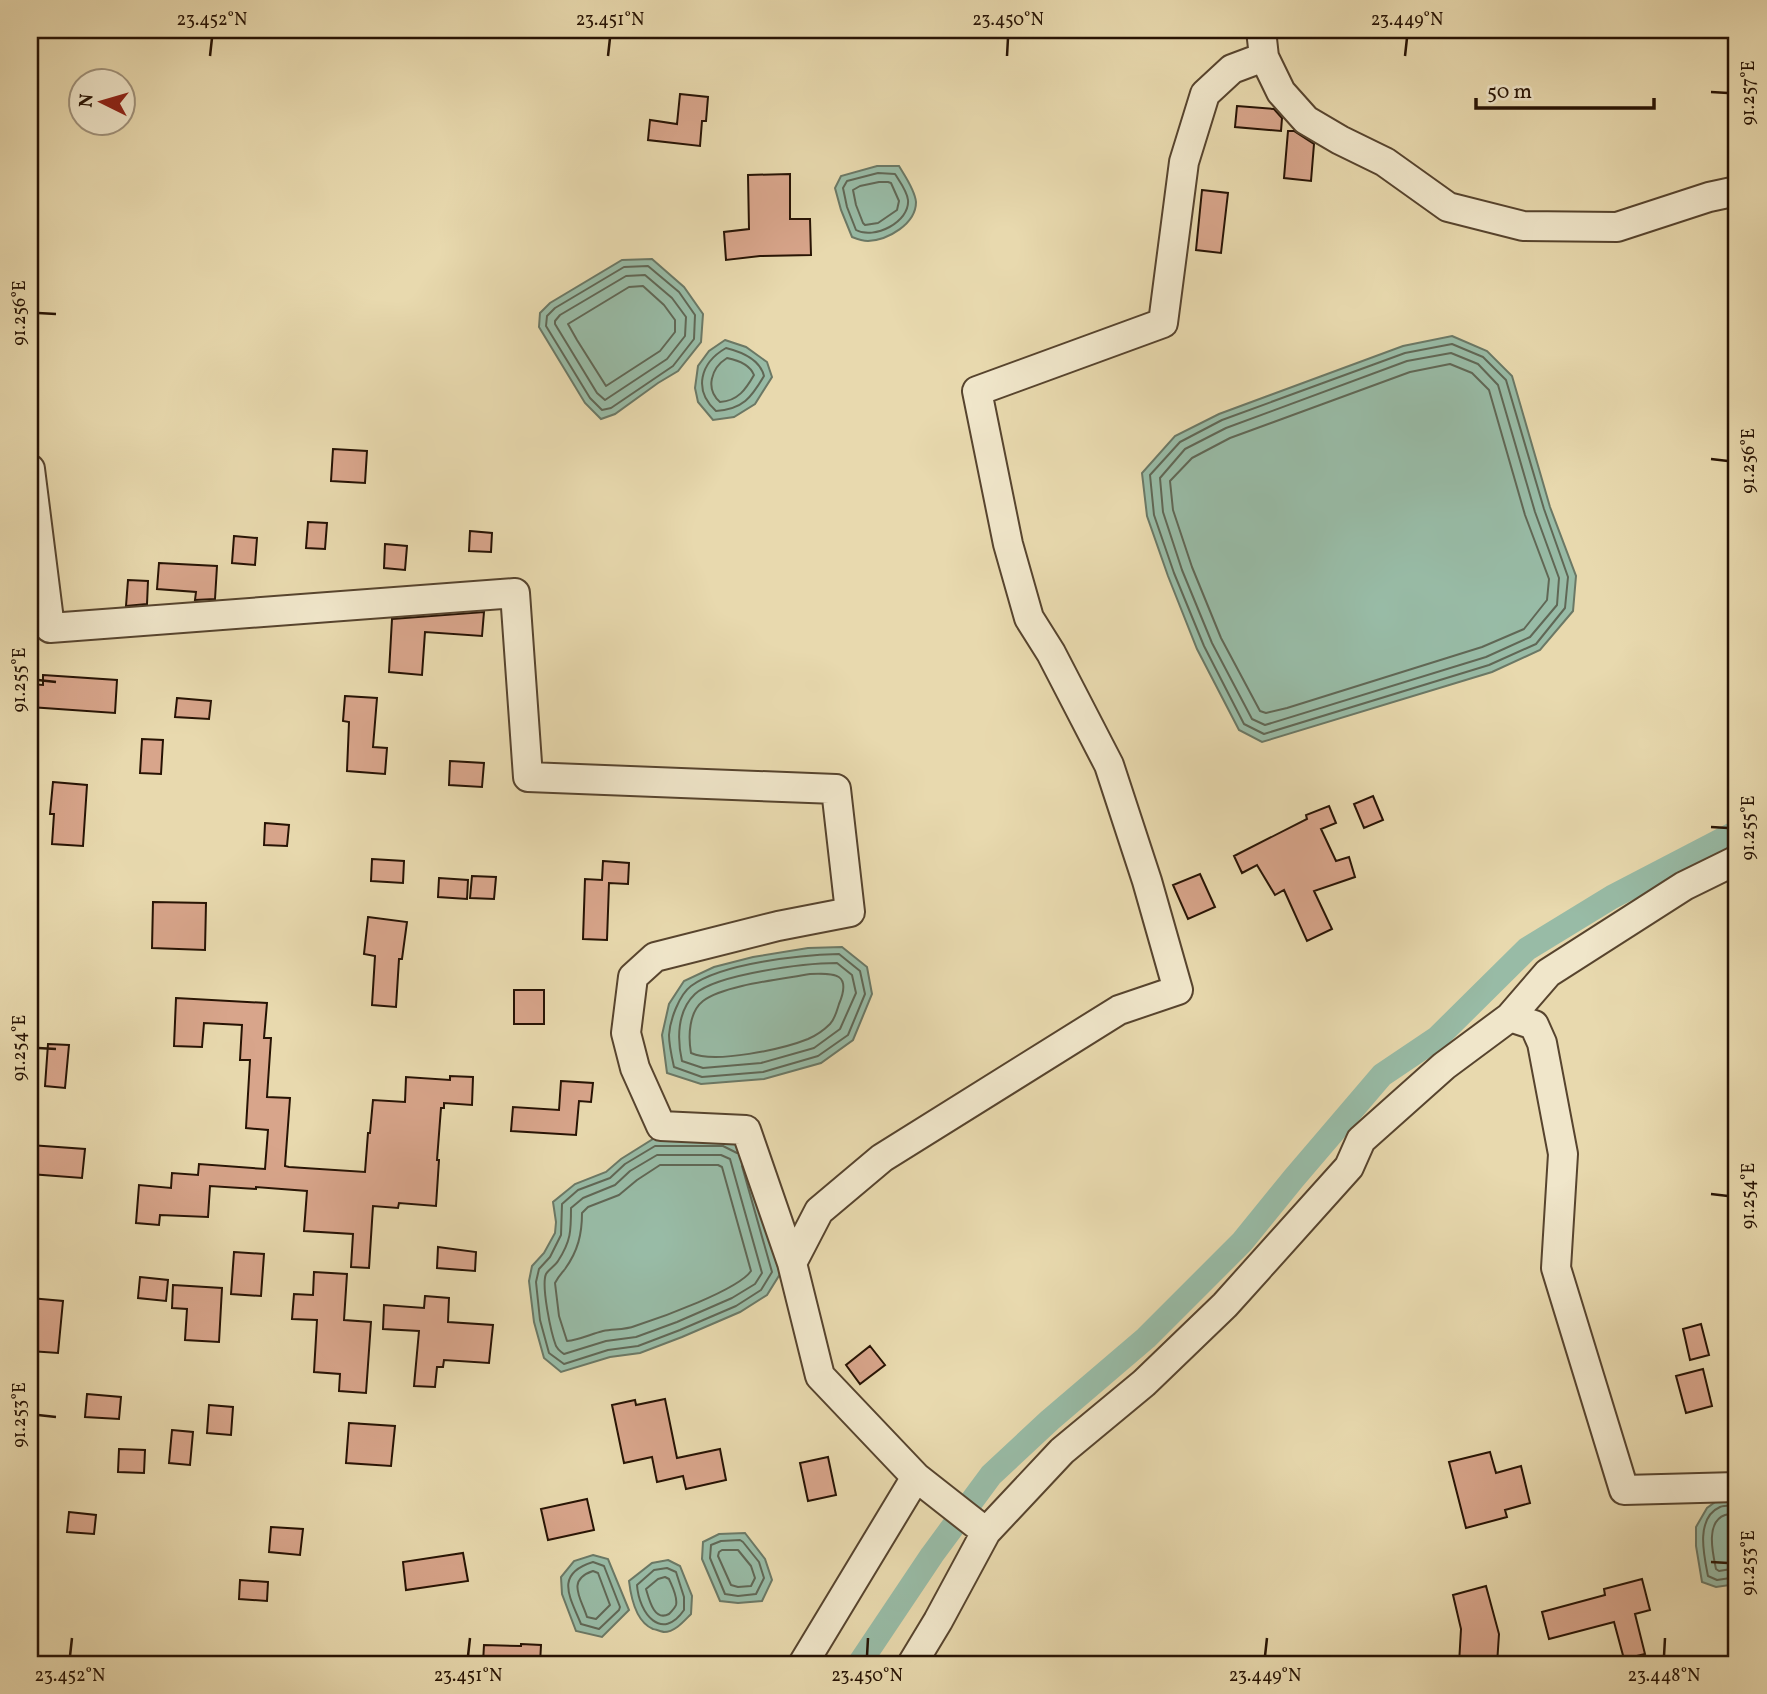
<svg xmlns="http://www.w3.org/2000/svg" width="1767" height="1694" font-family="Vollkorn,serif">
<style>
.water{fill:#98bba6;stroke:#6b7865;stroke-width:2}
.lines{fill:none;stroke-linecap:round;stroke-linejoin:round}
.shore{stroke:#606755;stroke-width:2}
.canal{stroke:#98bba6;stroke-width:24}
.building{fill:#d8a58b;stroke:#271304;stroke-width:2}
.street-casing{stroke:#57442e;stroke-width:32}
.street{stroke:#f0e6ca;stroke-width:28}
.ticks{fill:none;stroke:#271304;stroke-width:2.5}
.neatline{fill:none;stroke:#271304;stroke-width:2.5}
.ticks-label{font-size:18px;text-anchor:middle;fill:#271304}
</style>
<rect width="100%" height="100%" fill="#e8d9ae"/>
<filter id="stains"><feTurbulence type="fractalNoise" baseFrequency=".00286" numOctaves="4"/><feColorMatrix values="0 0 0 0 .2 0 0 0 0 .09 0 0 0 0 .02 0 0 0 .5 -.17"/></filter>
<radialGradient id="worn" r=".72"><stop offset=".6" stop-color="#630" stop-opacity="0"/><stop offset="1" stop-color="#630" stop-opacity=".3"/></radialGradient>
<path class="water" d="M 877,166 L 899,166 C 905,176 915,190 916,202 C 916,224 888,240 868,241 C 862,241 857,239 852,237 L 841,210 L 835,188 L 841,176 Z
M 652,259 L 684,287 L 703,314 L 701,342 L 678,371 L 658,383 L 615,414 L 601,419 L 585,403 L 539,327 L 540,313 L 550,303 L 622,260 Z
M 1452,336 L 1487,351 L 1512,376 L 1550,507 L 1576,576 L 1573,611 L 1540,650 L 1492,672 L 1262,742 L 1239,730 L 1197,649 L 1168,576 L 1147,516 L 1142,473 L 1175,436 L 1219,414 L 1403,346 Z
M 725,340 L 746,347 L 767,362 L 772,377 L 755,404 L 734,417 L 713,420 L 698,402 L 695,388 L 698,366 L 709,351 Z
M 842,947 L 867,967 L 872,994 L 853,1040 L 821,1063 L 764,1079 L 701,1084 L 667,1073 L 662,1035 L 669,1004 L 684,981 L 714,967 L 753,957 L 808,948 Z
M 653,1139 L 725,1139 L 744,1148 L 780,1274 L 767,1295 L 740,1312 L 682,1337 L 640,1353 L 610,1357 L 561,1372 L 544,1358 L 534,1322 L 529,1281 L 532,1266 L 544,1253 L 555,1233 L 556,1222 L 553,1202 L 575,1184 L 606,1172 L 621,1159 Z
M 1737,1498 L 1737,1584 L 1716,1587 L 1702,1582 L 1696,1546 L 1696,1527 L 1707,1508 L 1718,1500 Z
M 745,1533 L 765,1559 L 772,1580 L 762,1601 L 738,1603 L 720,1601 L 702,1559 L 703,1542 L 719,1534 Z
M 593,1555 L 608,1559 L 629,1610 L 602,1637 L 576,1631 L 562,1594 L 561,1577 L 574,1561 Z
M 668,1560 L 680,1566 L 692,1596 L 691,1614 C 684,1621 675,1632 664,1632 C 663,1632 654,1629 653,1629 C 636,1622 631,1598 629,1581 L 652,1563 Z"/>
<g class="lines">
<path class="shore" d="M 878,173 L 895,174 C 900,182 907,191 908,200 C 910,222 874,240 856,230 L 847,207 L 843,188 L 847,181 Z
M 879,182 L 888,182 L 891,183 L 899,201 L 897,210 L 878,223 L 865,225 L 863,223 L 856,205 L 853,190 L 860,186 Z
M 648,266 L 679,292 L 695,315 L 694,339 L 673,366 L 611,408 L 602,410 L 590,398 L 546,326 L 547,316 L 555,308 L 624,267 Z
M 645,275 L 672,298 L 686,317 L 685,336 L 667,359 L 605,400 L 597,393 L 555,324 L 555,321 L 560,315 L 626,276 Z
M 629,287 L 643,286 L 664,305 L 675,320 L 675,332 L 660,351 L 606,386 L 577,340 L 568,324 Z
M 1452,344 L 1483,357 L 1506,380 L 1544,509 L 1568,577 L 1565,608 L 1536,644 L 1489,665 L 1264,734 L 1244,724 L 1204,646 L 1174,573 L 1154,515 L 1150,475 L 1180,442 L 1222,420 L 1405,353 Z
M 726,348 C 742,352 760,359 764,376 C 751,398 743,409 716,411 C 693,390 700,363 726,348 Z
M 1451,353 L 1478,364 L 1498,385 L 1535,512 L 1559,578 L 1557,605 L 1530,637 L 1486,657 L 1265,725 L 1252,719 L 1212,643 L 1182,570 L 1163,512 L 1160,478 L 1185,449 L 1226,428 L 1407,361 Z
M 727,358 C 737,360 750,365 754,375 C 746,389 738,401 720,402 C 705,389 711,368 727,358 Z
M 1450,364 L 1472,373 L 1489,390 L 1525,515 L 1549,579 L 1547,600 L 1524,629 L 1482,647 L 1287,708 L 1266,713 L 1260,711 L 1221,638 L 1192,567 L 1173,510 L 1170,481 L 1192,458 L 1230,438 L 1410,372 Z
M 839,954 L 860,971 L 865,994 L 848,1035 L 818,1056 L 763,1072 L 702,1077 L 674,1067 C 672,1058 669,1045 669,1035 C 670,1020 679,995 691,986 C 722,963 801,955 839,954 Z
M 837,963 L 852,975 L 856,993 L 840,1029 L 814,1048 L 761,1063 L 703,1068 L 682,1061 C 677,1039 677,1011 695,994 C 717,974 806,963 837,963 Z
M 810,974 C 835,973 852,973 839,1004 C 837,1010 835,1019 830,1024 C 825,1029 815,1036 808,1039 C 783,1049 715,1064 691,1053 C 688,1036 689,1012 703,1001 C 724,985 783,979 810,974 Z
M 737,1153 L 723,1146 L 655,1146 L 625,1164 L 610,1178 L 578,1190 L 562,1204 L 561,1235 L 550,1257 L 539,1269 L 536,1282 L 540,1320 L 549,1353 L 564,1364 L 608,1350 L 638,1346 L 680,1330 L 736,1306 L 761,1290 L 772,1272 L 742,1166
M 657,1155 L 721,1155 L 730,1159 L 762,1273 L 755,1284 L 732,1298 L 677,1322 L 636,1337 L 606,1341 L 564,1354 C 559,1350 559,1351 556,1346 C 551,1333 541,1286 546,1274 C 549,1269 555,1266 558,1261 C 571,1241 571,1231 571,1208 L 583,1198 L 615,1185 L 630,1171 Z
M 660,1165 L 718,1165 L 722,1167 L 751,1271 C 738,1290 660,1318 635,1326 C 625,1330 614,1329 603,1331 C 591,1334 579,1340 567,1341 L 559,1316 L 555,1283 C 558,1277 561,1274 565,1269 C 578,1251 582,1234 582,1213 L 588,1207 L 619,1195 L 637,1180 Z
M 1737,1505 C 1732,1506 1725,1505 1720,1507 C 1695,1518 1704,1556 1708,1576 L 1717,1580 L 1737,1577
M 1737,1514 C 1733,1514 1729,1514 1725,1515 C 1705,1522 1713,1554 1716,1569 L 1719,1571 L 1737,1568
M 740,1540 L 743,1542 L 759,1562 L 764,1578 L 756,1594 L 738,1596 L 725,1594 L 710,1558 L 711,1545 L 721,1541 Z
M 722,1550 L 738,1550 L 751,1566 L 755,1578 L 751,1586 L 738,1587 L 731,1585 L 718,1556 L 719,1552 Z
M 593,1562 L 604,1566 L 620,1607 L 619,1610 L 599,1629 L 581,1624 C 570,1597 554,1574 593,1562 Z
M 667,1568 L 676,1572 L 684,1597 L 684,1610 C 662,1642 639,1614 637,1585 L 654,1570 Z
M 593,1571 L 598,1573 L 610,1605 L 596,1619 L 587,1617 C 581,1598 566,1580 593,1571 Z
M 665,1577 L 669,1579 C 672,1586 678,1597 676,1605 C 675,1608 671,1612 669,1614 C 654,1622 649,1599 646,1589 L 658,1579 Z"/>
<path class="canal" d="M 859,1664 L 932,1555 L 991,1475 L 1050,1420 L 1146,1338 L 1242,1242 L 1294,1178 L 1382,1075 L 1437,1038 L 1527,949 L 1612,897 L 1737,832"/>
</g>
<path class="building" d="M 680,94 L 708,97 L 706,121 L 702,121 L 700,146 L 648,140 L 650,120 L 677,124 Z
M 1237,106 L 1274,109 L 1282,118 L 1281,131 L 1235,127 Z
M 1288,131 L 1294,131 L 1314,144 L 1311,181 L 1284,178 Z
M 790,174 L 790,219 L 810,219 L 811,255 L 760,256 L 726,260 L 724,232 L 749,229 L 748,175 Z
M 1202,190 L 1228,193 L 1221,253 L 1196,250 Z
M 333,449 L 367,451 L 365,483 L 331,481 Z
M 308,522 L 327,523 L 325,549 L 306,548 Z
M 470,531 L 492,533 L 491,552 L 469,551 Z
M 234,536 L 257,538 L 255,565 L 232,563 Z
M 385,544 L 407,546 L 405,570 L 384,568 Z
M 159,563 L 217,566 L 215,599 L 195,600 L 196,592 L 157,589 Z
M 128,580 L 148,581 L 147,604 L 126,606 Z
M 484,612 L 482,636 L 425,632 L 422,675 L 389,672 L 392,619 Z
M 43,675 L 117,680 L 115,713 L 30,707 L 30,684 L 43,685 Z
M 345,696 L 377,698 L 373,747 L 387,748 L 385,774 L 347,771 L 349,722 L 343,721 Z
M 177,698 L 211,701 L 209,719 L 175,717 Z
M 142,739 L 163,740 L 161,774 L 140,773 Z
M 450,761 L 484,763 L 482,787 L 449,785 Z
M 53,782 L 87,785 L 83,846 L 52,844 L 54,814 L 50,814 Z
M 1373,796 L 1383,820 L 1364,828 L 1354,804 Z
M 1329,806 L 1336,823 L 1321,829 L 1336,861 L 1349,857 L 1355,877 L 1314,891 L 1332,929 L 1307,941 L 1284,890 L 1275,895 L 1257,865 L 1242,873 L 1234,856 L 1307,819 L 1306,815 Z
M 265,823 L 289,825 L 287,846 L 264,845 Z
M 372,859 L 404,861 L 403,883 L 371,881 Z
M 603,861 L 629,863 L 628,884 L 609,883 L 607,940 L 583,939 L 585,879 L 602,880 Z
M 1200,874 L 1215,907 L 1188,919 L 1173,885 Z
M 472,876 L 496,877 L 494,899 L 470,898 Z
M 439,878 L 468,880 L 467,899 L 438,897 Z
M 153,902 L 206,903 L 205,950 L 152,948 Z
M 368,917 L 407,922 L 402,959 L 399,959 L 396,1007 L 372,1005 L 375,956 L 364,954 Z
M 514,990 L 544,990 L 544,1024 L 514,1024 Z
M 176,998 L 267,1003 L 264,1038 L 271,1038 L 267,1097 L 290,1098 L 285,1166 L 289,1167 L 365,1172 L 368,1133 L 370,1133 L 373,1100 L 405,1102 L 406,1077 L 450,1080 L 450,1076 L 473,1077 L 472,1105 L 444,1103 L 444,1108 L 441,1108 L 437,1160 L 439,1160 L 436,1206 L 399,1203 L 398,1208 L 373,1206 L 369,1268 L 351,1267 L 353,1234 L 304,1231 L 307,1191 L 256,1187 L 256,1189 L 210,1186 L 208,1217 L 160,1215 L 159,1225 L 136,1223 L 139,1185 L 171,1188 L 172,1173 L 198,1175 L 199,1164 L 265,1169 L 268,1130 L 246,1128 L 250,1060 L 240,1060 L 242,1025 L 204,1023 L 202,1047 L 174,1046 Z
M 48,1044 L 69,1045 L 65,1088 L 45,1086 Z
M 561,1081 L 593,1083 L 591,1102 L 579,1101 L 576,1135 L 511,1131 L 513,1107 L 559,1110 Z
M 30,1145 L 85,1149 L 82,1178 L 30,1174 Z
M 438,1247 L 476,1252 L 475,1271 L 437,1268 Z
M 234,1252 L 264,1254 L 261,1296 L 231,1294 Z
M 314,1272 L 347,1274 L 344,1320 L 371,1322 L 366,1393 L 339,1391 L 340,1374 L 314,1372 L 317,1320 L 292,1319 L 294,1294 L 313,1295 Z
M 140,1277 L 168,1280 L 166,1301 L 138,1298 Z
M 173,1285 L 222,1288 L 219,1342 L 185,1340 L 187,1309 L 172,1308 Z
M 425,1296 L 449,1298 L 448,1322 L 493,1325 L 489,1363 L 444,1360 L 443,1367 L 437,1367 L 435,1387 L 414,1386 L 419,1331 L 383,1329 L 384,1305 L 424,1308 Z
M 30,1298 L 63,1301 L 58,1353 L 30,1351 Z
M 1701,1324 L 1709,1355 L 1690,1360 L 1683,1329 Z
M 870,1346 L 885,1365 L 860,1384 L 846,1365 Z
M 1703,1369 L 1712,1406 L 1686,1413 L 1676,1376 Z
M 87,1394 L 121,1397 L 119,1419 L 85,1417 Z
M 665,1399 L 677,1458 L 720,1449 L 726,1480 L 686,1489 L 683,1476 L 657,1482 L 652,1457 L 624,1463 L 612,1405 L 635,1400 L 636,1405 Z
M 209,1405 L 233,1407 L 231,1435 L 207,1433 Z
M 349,1423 L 395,1426 L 391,1466 L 346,1463 Z
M 172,1430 L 193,1432 L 190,1465 L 169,1463 Z
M 119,1449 L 145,1450 L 144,1473 L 118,1472 Z
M 1490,1452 L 1496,1473 L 1521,1466 L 1530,1503 L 1505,1510 L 1507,1517 L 1466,1528 L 1449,1462 Z
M 828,1457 L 836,1495 L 808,1501 L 800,1463 Z
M 587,1499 L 594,1530 L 548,1540 L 541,1509 Z
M 69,1512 L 96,1515 L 94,1534 L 67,1532 Z
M 271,1527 L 303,1529 L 300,1555 L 269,1552 Z
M 463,1553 L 468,1581 L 406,1590 L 403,1562 Z
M 1642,1579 L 1650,1610 L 1635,1614 L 1645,1654 L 1624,1659 L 1614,1622 L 1549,1639 L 1542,1612 L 1605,1595 L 1604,1589 Z
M 240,1580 L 268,1582 L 267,1601 L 239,1599 Z
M 1486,1586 L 1499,1634 L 1497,1664 L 1459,1664 L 1461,1629 L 1453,1595 Z
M 521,1644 L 541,1645 L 540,1664 L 483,1663 L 484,1645 L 521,1646 Z"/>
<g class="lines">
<defs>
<path id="street" d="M 1264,57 L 1281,92 L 1306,120 L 1340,140 L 1385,162 L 1448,207 L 1523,226 L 1617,227 L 1709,197 L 1737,191
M 30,469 L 50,628 L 515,593 L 528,777 L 836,789 L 850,912 L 778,926 L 655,957 L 633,977 L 626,1033 L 635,1068 L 661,1126 L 746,1130 L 792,1263
M 1510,1017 L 1548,973 L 1684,886 L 1737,860
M 986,1532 L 916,1477 L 820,1376 L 792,1263 L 819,1211 L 882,1158 L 1119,1010 L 1178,990 L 1147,881 L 1109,765 L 1051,653 L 1029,618 L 1008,544 L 977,391 L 1163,323 L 1184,162 L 1205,94 L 1232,69 L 1264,57 L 1261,30
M 803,1664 L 916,1477
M 912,1664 L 938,1621 L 986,1532 L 1062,1451 L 1144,1383 L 1225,1305 L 1349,1167 L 1361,1140 L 1444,1066 L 1510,1017 L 1534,1025 L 1542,1043 L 1563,1154 L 1556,1268 L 1624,1490 L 1737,1487"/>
</defs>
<use href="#street" class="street-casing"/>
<use href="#street" class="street"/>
</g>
<path class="ticks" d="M 210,56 L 212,38M 608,56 L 610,38M 1007,56 L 1008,38M 1405,56 L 1407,38M 1711,92 L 1728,93M 38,313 L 56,314M 1711,459 L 1728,461M 38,680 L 56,682M 1711,827 L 1728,828M 38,1048 L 56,1049M 1711,1194 L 1728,1196M 38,1415 L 56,1417M 1711,1562 L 1728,1563M 70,1656 L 72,1638M 468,1656 L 470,1638M 867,1656 L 868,1638M 1265,1656 L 1267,1638M 1664,1656 L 1665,1638"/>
<rect width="1767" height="1694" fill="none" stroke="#e8d9ae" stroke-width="77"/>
<g transform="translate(102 102) rotate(275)"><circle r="33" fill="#f0e6ca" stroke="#a0927b" stroke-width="2"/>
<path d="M0-5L12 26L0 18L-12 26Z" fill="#8f2418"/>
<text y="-10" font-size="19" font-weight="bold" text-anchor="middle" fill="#271304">N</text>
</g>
<path d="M1476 98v10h178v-10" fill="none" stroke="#271304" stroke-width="3.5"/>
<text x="1487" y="98" font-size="21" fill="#271304" stroke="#f0e6ca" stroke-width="5" paint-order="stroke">50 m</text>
<rect x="38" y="38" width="1690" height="1618" class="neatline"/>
<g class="ticks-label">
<text x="212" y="25">23.452°N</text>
<text x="610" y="25">23.451°N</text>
<text x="1008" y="25">23.450°N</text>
<text x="1407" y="25">23.449°N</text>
<text transform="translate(1748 93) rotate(-90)" y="6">91.257°E</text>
<text transform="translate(19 313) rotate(-90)" y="6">91.256°E</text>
<text transform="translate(1748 461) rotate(-90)" y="6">91.256°E</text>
<text transform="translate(19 680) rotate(-90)" y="6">91.255°E</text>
<text transform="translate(1748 828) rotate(-90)" y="6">91.255°E</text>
<text transform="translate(19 1048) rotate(-90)" y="6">91.254°E</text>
<text transform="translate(1748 1196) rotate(-90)" y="6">91.254°E</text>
<text transform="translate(19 1415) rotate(-90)" y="6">91.253°E</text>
<text transform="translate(1748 1563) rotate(-90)" y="6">91.253°E</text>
<text x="70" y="1681">23.452°N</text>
<text x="468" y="1681">23.451°N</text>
<text x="867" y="1681">23.450°N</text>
<text x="1265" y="1681">23.449°N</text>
<text x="1664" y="1681">23.448°N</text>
</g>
<rect width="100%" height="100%" filter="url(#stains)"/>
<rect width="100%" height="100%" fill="url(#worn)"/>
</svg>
